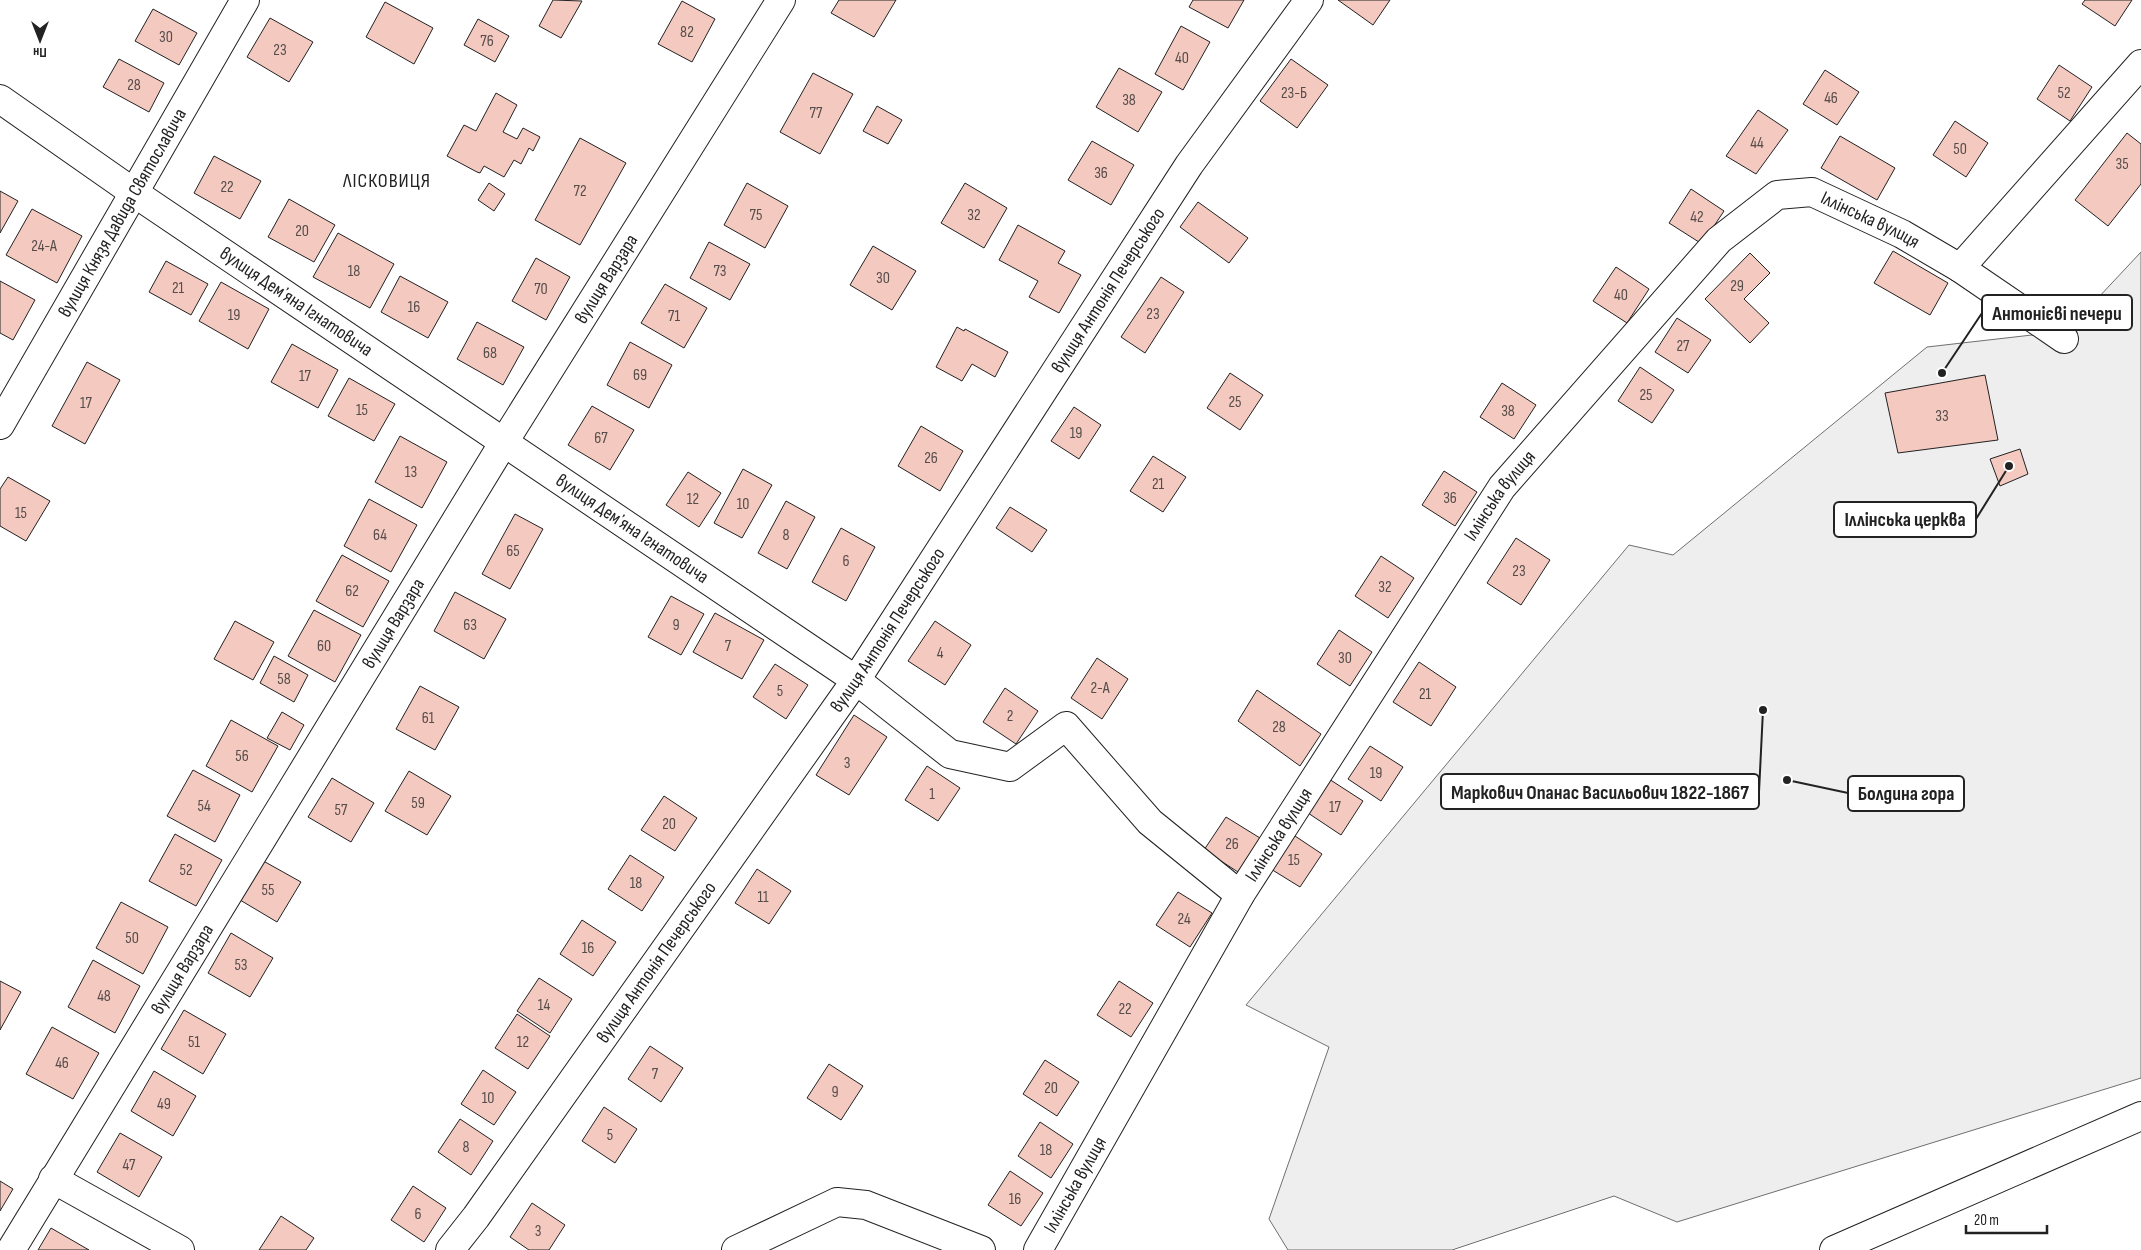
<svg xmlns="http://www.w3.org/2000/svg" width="2141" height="1250" font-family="'Sofia Sans Condensed',sans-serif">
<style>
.green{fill:#eee;stroke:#6f6f6f}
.building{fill:#f3c9c0;stroke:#222}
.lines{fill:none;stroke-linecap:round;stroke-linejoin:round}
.minor-casing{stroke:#222;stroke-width:30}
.major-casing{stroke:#222;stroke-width:30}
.minor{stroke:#fff;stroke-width:28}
.major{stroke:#fff;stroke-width:28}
.labels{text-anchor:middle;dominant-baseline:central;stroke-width:4;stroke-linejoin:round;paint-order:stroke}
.number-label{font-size:16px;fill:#564c4a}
.street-label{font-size:19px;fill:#222;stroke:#fff}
.neighbourhood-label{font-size:20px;letter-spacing:1px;fill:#222;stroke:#fff}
.leader{fill:none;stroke:#222;stroke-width:2}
.callout-dot{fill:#222;stroke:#fff;stroke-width:2}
.callout{fill:#fff;stroke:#222;stroke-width:2}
.callout-label{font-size:20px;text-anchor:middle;font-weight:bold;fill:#222}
</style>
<rect width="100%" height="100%" fill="#fff"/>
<path class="green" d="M 2141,252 L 2141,1078 L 1677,1222 L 1614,1196 L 1452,1250 L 1288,1250 L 1269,1219 L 1329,1047 L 1246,1005 L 1629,545 L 1673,555 L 1927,347 L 2067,331 Z"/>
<path class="building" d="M 553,0 L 582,1 L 561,38 L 539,26 Z
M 839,0 L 896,0 L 874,37 L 831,13 Z
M 1193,0 L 1244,0 L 1228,28 L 1189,7 Z
M 1338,0 L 1390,0 L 1373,25 Z
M 2085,0 L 2132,0 L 2115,26 L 2082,4 Z
M 682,1 L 715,19 L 692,62 L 658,44 Z
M 385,2 L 433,28 L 414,64 L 366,37 Z
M 153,9 L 197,33 L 179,65 L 135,41 Z
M 270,18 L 313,42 L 289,82 L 247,57 Z
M 478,19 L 509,36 L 495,62 L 464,45 Z
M 1181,26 L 1210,42 L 1183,90 L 1155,74 Z
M 119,59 L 164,83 L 149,112 L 103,87 Z
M 1291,59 L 1328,85 L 1297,128 L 1260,101 Z
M 2059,65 L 2092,87 L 2070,121 L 2037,99 Z
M 1119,68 L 1162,92 L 1138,132 L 1096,107 Z
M 1825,70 L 1859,92 L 1837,125 L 1803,104 Z
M 813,73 L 853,94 L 820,154 L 780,132 Z
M 496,93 L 517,105 L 503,132 L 517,139 L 523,128 L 540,137 L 533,151 L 529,148 L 521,164 L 514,160 L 504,177 L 484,166 L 480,173 L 477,172 L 447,156 L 464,125 L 476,131 Z
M 877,106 L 902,120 L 888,144 L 863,131 Z
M 1758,110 L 1788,130 L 1756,174 L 1726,156 Z
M 1955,121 L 1988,143 L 1966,177 L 1933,155 Z
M 2127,133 L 2141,144 L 2141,184 L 2108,226 L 2075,200 Z
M 1840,136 L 1895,168 L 1877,200 L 1821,168 Z
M 580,138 L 626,163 L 580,245 L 535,220 Z
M 1092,141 L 1134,165 L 1111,205 L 1068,180 Z
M 214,156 L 261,181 L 240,219 L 194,193 Z
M 489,183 L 505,194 L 494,211 L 478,200 Z
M 747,183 L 788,206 L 765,248 L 724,225 Z
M 965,183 L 1007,208 L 984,248 L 941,223 Z
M 1691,189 L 1724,211 L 1702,244 L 1669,223 Z
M 0,191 L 18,201 L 0,233 Z
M 289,199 L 335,225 L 314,262 L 268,237 Z
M 1198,202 L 1248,238 L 1229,263 L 1180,227 Z
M 32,209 L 82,236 L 57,283 L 6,255 Z
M 1018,225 L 1065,251 L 1058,263 L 1081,275 L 1059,313 L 1029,297 L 1038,281 L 999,260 Z
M 338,233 L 394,264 L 370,308 L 313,277 Z
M 709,242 L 750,264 L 730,300 L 690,278 Z
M 873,246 L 916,271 L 892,310 L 850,285 Z
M 1893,251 L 1948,283 L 1930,315 L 1874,283 Z
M 1750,253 L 1770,273 L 1744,299 L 1769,323 L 1750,343 L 1705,299 Z
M 536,258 L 570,277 L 546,320 L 512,301 Z
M 166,261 L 208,284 L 191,315 L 149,292 Z
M 1616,267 L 1649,289 L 1627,323 L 1593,301 Z
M 400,276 L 448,302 L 428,338 L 381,312 Z
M 1161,277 L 1184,292 L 1145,353 L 1121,337 Z
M 0,281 L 35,300 L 13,340 L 0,333 Z
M 221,282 L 269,309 L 248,349 L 199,321 Z
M 665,284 L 707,308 L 684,348 L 641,323 Z
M 1677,318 L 1711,340 L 1688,373 L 1655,352 Z
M 477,322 L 524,347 L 503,385 L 457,359 Z
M 957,327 L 964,331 L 965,329 L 1008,352 L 995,377 L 972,364 L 962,381 L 936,367 Z
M 630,342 L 672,365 L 649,408 L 607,385 Z
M 292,344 L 338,370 L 318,408 L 271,382 Z
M 87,362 L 120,380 L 85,444 L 52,426 Z
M 1640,367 L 1674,390 L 1652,423 L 1618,401 Z
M 1230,373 L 1263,395 L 1240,430 L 1207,408 Z
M 1985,375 L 1998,440 L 1898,453 L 1885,393 Z
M 349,378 L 395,404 L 374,441 L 328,416 Z
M 1502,383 L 1536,405 L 1514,439 L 1480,417 Z
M 592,406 L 634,430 L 610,470 L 568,445 Z
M 1074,407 L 1101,425 L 1079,459 L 1051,441 Z
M 921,426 L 963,451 L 940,491 L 898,466 Z
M 400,436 L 447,462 L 422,508 L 375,482 Z
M 2020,449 L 2028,474 L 2000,486 L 1990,459 Z
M 1153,456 L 1186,477 L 1163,512 L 1130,491 Z
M 743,469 L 772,485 L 742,538 L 714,523 Z
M 1444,471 L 1477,492 L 1455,526 L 1422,505 Z
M 688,472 L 721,493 L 699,527 L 666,505 Z
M 8,477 L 50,501 L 26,541 L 0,526 L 0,489 Z
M 369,499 L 417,525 L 391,572 L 344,546 Z
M 786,501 L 815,517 L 787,569 L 758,553 Z
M 1010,507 L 1047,530 L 1032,552 L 996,528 Z
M 515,514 L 543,529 L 510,589 L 482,574 Z
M 841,528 L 875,547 L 846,601 L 812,582 Z
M 1516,538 L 1550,560 L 1521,605 L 1487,583 Z
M 342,555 L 389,581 L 363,627 L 316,601 Z
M 1381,556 L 1414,578 L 1388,618 L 1355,596 Z
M 455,592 L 506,619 L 484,659 L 434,631 Z
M 671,596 L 704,614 L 681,655 L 648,637 Z
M 314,610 L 361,635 L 335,682 L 288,656 Z
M 715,613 L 764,640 L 742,679 L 693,652 Z
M 235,621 L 274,642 L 253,680 L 214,659 Z
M 935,621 L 971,645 L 945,685 L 908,661 Z
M 1339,630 L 1372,652 L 1350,686 L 1317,664 Z
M 274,656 L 308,675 L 294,702 L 260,683 Z
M 1097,658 L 1128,679 L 1102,719 L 1071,698 Z
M 1419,662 L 1456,687 L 1431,726 L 1393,702 Z
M 775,664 L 808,685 L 786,719 L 753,697 Z
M 420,686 L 459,707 L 435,750 L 396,729 Z
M 1005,688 L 1038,711 L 1016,744 L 983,722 Z
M 1257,690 L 1321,734 L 1300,766 L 1238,721 Z
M 282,712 L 304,725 L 290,750 L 267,738 Z
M 854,715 L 887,737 L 849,795 L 816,775 Z
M 231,720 L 278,746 L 252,792 L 206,766 Z
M 1370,746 L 1403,767 L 1381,801 L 1348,779 Z
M 927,766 L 960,788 L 938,821 L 905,800 Z
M 193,770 L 240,795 L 215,842 L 167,816 Z
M 409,771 L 451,796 L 427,835 L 385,811 Z
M 332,778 L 374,803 L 351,842 L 308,817 Z
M 1329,779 L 1363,801 L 1341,835 L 1308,813 Z
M 664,796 L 697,818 L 675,851 L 641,830 Z
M 1226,817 L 1260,838 L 1238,872 L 1204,850 Z
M 1289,832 L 1322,854 L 1300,887 L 1266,866 Z
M 175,834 L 222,860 L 196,906 L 149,881 Z
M 630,855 L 664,877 L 642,911 L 608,889 Z
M 258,858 L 301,882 L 277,922 L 235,897 Z
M 757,869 L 791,891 L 769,924 L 735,903 Z
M 1178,892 L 1212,913 L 1190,947 L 1156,925 Z
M 121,902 L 168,927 L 143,974 L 96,948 Z
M 582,920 L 616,942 L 593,976 L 560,954 Z
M 231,933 L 273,958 L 250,997 L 208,973 Z
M 93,960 L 140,986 L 115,1033 L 68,1007 Z
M 539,978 L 572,999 L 550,1033 L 517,1011 Z
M 0,981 L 21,992 L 0,1030 Z
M 1119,981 L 1153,1003 L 1131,1037 L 1097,1015 Z
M 184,1010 L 226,1034 L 203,1074 L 161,1049 Z
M 517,1014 L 550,1036 L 528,1069 L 495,1048 Z
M 52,1027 L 99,1053 L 73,1099 L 26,1074 Z
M 650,1046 L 683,1068 L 661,1102 L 628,1079 Z
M 1045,1060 L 1079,1082 L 1057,1116 L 1023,1094 Z
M 829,1064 L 863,1086 L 841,1120 L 807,1098 Z
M 483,1070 L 516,1092 L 494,1125 L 461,1104 Z
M 154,1071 L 196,1096 L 173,1136 L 131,1111 Z
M 604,1107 L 637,1129 L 615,1163 L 582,1141 Z
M 460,1119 L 493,1141 L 471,1175 L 438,1152 Z
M 1040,1122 L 1073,1144 L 1051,1178 L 1018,1156 Z
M 120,1133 L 162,1157 L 139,1197 L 97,1172 Z
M 1010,1171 L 1043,1193 L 1021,1226 L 988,1205 Z
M 0,1181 L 13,1189 L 0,1211 Z
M 413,1186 L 446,1208 L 424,1242 L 391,1220 Z
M 532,1203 L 565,1225 L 549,1250 L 529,1250 L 510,1237 Z
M 281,1216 L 314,1238 L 306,1250 L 259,1250 Z
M 51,1228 L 89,1250 L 38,1250 Z"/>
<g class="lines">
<defs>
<g id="minor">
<path d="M 0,99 L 133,192 L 856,680 L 950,754 L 1010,767 L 1066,726 L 1150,822 L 1240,895"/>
<path d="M 1960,268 L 2064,339"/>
<path id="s1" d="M 0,425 L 245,0"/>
<path d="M 53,1179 L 180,1250"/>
<path id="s2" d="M 11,1250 L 504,442 L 781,0"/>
<path id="s3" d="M 450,1250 L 476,1217 L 856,680 L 1189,165 L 1309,0"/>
<path d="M 736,1250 L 837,1202 L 866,1205 L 981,1250"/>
<path id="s4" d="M 1038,1250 L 1240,895 L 1502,487 L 1719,240 L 1777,195 L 1812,192 L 1902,234 L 1960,268 L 2141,64"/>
</g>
<path id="major" d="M 1834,1250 L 2141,1116"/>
</defs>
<use href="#minor" class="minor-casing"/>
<use href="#major" class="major-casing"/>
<use href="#minor" class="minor"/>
<use href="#major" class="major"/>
</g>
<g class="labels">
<g class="number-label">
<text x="687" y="32">82</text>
<text x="166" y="37">30</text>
<text x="487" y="41">76</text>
<text x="280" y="50">23</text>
<text x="1182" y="58">40</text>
<text x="134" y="85">28</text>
<text x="1294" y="93">23-Б</text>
<text x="2064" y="93">52</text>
<text x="1831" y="98">46</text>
<text x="1129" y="100">38</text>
<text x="816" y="113">77</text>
<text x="1757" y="143">44</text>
<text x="1960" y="149">50</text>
<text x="2122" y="164">35</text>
<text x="1101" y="173">36</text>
<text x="227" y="187">22</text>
<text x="580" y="191">72</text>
<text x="756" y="215">75</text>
<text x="974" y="215">32</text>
<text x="1697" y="217">42</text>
<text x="302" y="231">20</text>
<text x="44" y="246">24-А</text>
<text x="354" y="271">18</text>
<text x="720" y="271">73</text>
<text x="883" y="278">30</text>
<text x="1737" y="286">29</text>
<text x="178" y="288">21</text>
<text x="541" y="289">70</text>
<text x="1621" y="295">40</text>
<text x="414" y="307">16</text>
<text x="1153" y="314">23</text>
<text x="234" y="315">19</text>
<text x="674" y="316">71</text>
<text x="1683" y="346">27</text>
<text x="490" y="353">68</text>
<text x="640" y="375">69</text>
<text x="305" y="376">17</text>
<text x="1646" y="395">25</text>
<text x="1235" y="402">25</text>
<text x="86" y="403">17</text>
<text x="362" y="410">15</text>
<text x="1508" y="411">38</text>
<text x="1942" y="416">33</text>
<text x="1076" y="433">19</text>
<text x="601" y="438">67</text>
<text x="931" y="458">26</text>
<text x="411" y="472">13</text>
<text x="1158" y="484">21</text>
<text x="1450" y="498">36</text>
<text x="693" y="499">12</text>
<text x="743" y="504">10</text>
<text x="21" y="513">15</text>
<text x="380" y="535">64</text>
<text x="786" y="535">8</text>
<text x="513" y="551">65</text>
<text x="846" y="561">6</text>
<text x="1519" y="571">23</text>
<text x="1385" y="587">32</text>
<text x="352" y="591">62</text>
<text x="470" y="625">63</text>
<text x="676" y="625">9</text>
<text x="324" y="646">60</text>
<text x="728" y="646">7</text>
<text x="940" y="653">4</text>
<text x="1345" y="658">30</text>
<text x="284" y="679">58</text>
<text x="1100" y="688">2-А</text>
<text x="780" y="691">5</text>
<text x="1425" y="694">21</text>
<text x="1010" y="716">2</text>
<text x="428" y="718">61</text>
<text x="1279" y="727">28</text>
<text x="242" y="756">56</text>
<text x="847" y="763">3</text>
<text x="1376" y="773">19</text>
<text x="932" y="794">1</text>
<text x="418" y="803">59</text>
<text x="204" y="806">54</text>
<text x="1335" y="807">17</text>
<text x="341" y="810">57</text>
<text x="669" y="824">20</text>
<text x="1232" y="844">26</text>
<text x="1294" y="860">15</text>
<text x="186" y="870">52</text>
<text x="636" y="883">18</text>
<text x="268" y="890">55</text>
<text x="763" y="897">11</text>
<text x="1184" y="919">24</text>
<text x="132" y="938">50</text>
<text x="588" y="948">16</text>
<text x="241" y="965">53</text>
<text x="104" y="996">48</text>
<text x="544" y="1005">14</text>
<text x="1125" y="1009">22</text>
<text x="194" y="1042">51</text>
<text x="523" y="1042">12</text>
<text x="62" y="1063">46</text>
<text x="655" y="1074">7</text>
<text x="1051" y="1088">20</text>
<text x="835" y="1092">9</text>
<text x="488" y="1098">10</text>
<text x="164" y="1104">49</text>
<text x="610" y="1135">5</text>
<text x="466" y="1147">8</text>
<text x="1046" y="1150">18</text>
<text x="129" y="1165">47</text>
<text x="1015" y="1199">16</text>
<text x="418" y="1214">6</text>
<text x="538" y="1231">3</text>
</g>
<g class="street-label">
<text stroke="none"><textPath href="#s1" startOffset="245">вулиця Князя Давида Святославича</textPath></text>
<text stroke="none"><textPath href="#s4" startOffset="1395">Іллінська вулиця</textPath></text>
<text stroke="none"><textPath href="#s2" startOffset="1139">вулиця Варзара</textPath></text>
<text stroke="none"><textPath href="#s3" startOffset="1164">вулиця Антонія Печерського</textPath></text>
<text transform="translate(296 302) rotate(34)">вулиця Демʼяна Ігнатовича</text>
<text stroke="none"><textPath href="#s4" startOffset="885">Іллінська вулиця</textPath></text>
<text transform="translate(632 529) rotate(34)">вулиця Демʼяна Ігнатовича</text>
<text stroke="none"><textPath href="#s2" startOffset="734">вулиця Варзара</textPath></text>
<text stroke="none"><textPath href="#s3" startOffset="759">вулиця Антонія Печерського</textPath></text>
<text stroke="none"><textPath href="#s4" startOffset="480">Іллінська вулиця</textPath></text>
<text stroke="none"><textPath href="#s3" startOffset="354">вулиця Антонія Печерського</textPath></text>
<text stroke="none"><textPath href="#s2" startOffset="329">вулиця Варзара</textPath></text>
<text stroke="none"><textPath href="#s4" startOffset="75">Іллінська вулиця</textPath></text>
</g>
<g class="neighbourhood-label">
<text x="387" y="181">ЛІСКОВИЦЯ</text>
</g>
</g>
<path class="leader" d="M1942 373L1982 313M2009 466L1976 519M1763 710L1759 792M1787 780L1848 793"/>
<g class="callout-dot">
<circle cx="1942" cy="373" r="5"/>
<circle cx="2009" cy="466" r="5"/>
<circle cx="1763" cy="710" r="5"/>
<circle cx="1787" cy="780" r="5"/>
</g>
<g class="callout">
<rect x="1982" y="295" width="150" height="35" rx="5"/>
<rect x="1834" y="502" width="142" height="35" rx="5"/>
<rect x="1441" y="774" width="318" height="35" rx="5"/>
<rect x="1848" y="776" width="116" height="35" rx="5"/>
</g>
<g class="callout-label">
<text x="2057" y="320">Антонієві печери</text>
<text x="1905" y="526">Іллінська церква</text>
<text x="1600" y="799">Маркович Опанас Васильович 1822-1867</text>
<text x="1906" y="800">Болдина гора</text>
</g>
<g transform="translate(40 40) rotate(180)" stroke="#ffffff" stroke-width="4" paint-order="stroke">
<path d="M0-4L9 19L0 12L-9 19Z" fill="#222222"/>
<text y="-8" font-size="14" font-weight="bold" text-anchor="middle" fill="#222222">Пн</text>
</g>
<path d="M1966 1225v8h81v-8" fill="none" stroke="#222222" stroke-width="2.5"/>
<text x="1974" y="1225" font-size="15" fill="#222222" stroke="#ffffff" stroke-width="4" paint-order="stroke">20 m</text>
</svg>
